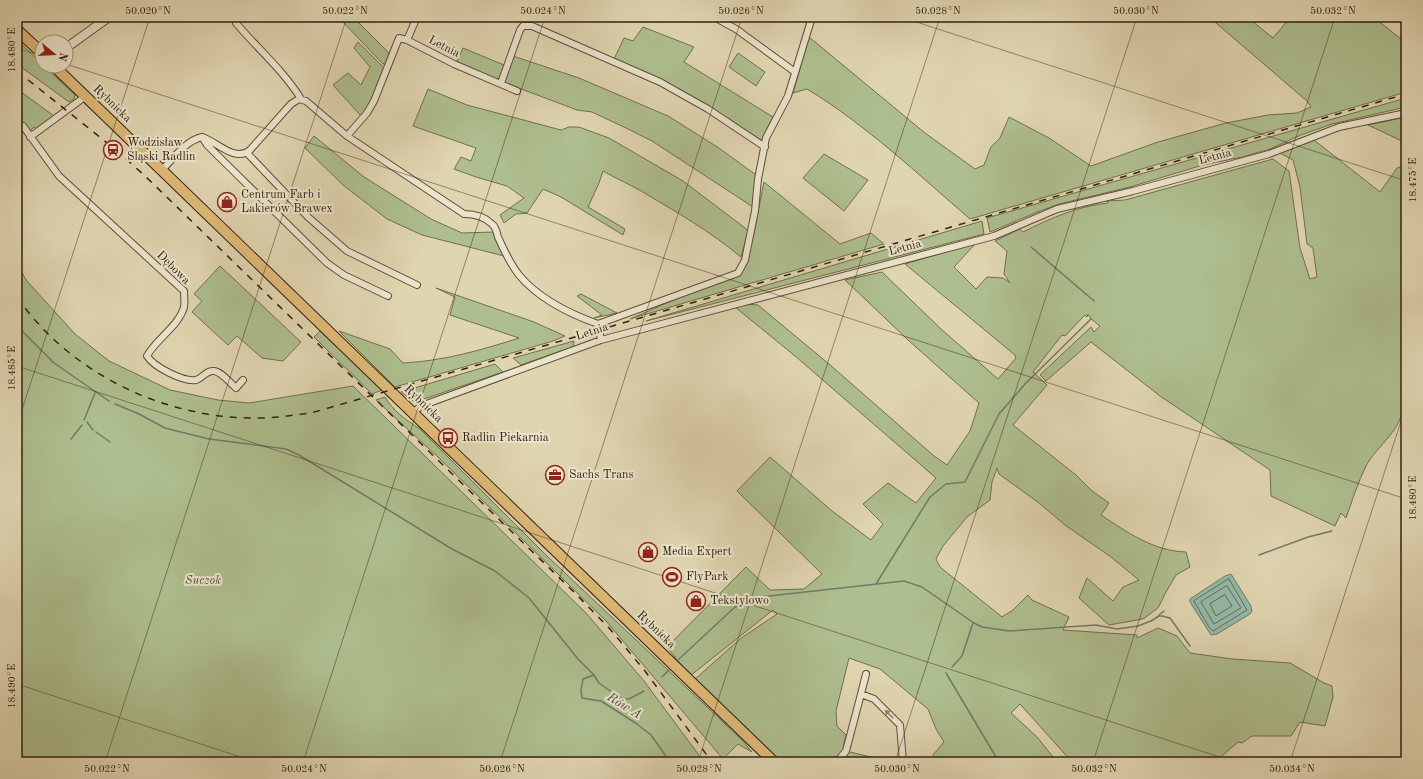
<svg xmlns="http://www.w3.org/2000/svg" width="1423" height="779" font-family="'Old Standard TT',serif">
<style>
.green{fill:#aebe8e;stroke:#706f4e}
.water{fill:#94b9a7;stroke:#6d7c6a}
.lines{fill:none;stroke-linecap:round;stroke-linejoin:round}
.shore{stroke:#636c5b;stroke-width:1}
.stream{stroke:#6d7c6a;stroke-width:1.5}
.minor-casing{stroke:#5e4d38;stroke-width:8}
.tertiary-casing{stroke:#5e4d38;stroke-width:10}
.primary-casing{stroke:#32200f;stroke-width:12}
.minor{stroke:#ebe4cc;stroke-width:6}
.tertiary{stroke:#ebe4cc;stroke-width:8}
.primary{stroke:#e0ba78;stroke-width:10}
.rail{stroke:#32200f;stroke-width:1.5;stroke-dasharray:7 7;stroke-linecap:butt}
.oneway{fill:#8e826e}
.ticks{fill:none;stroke:#32200f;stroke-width:1;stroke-opacity:0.45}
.labels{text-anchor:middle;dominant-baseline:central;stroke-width:4;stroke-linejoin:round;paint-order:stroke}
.street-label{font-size:12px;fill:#32200f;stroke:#ebe4cc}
.poi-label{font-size:12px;fill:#32200f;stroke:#ebe4cc;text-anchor:start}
.park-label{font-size:12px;font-style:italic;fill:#51482f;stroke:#ebe4cc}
.water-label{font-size:13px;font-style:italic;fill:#4f4e3d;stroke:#ebe4cc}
.neatline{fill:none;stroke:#32200f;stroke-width:1.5}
.ticks-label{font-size:10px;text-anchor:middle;fill:#32200f}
</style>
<rect width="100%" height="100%" fill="#e0d5b1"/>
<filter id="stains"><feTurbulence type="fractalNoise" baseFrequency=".005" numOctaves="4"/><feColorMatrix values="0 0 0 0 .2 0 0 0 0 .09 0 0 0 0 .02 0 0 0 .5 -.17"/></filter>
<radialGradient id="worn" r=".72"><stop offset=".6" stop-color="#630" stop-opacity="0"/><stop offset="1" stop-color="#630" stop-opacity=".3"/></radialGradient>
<path class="green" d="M 347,17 L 353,17 L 389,53 L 386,64 L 383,64 L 342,21 Z
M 1209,17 L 1247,17 L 1273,38 L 1288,20 L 1284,17 L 1373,17 L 1406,43 L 1406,92 L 970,219 C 919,175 865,124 807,89 L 793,93 L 809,37 L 925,133 L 975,169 L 984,165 L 991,147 L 1000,138 L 1009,117 L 1049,138 L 1091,166 L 1158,142 L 1226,123 L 1268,115 L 1297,113 L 1311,107 L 1307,101 Z
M 643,27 L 694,47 L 684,62 L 773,117 L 767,128 L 763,143 L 614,59 L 624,38 L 633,41 Z
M 17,40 L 42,64 L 42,66 L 44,66 L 75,95 L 74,99 L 69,102 L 17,64 Z
M 358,42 L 384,68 L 371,103 L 361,116 L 333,85 L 348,73 L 361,85 L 370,67 L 354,48 Z
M 463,48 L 504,65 L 501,77 L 497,79 L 492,78 L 456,63 Z
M 738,53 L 765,72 L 756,86 L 729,67 Z
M 513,56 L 579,78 L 668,116 L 719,148 L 756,175 L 753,207 L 652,141 L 626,128 L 592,112 L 577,110 L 503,82 Z
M 17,89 L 54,116 L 37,129 L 34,127 L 30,131 L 17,115 Z
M 428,89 L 467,105 L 561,130 L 569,127 L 579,127 L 609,138 L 683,181 L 745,228 L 748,231 L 741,257 C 711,232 675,211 641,191 C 629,184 615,178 603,171 L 599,183 L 588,207 L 625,229 L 623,235 L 561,197 L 543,189 L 527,213 L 516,214 L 504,223 L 500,215 L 524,198 L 507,186 L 476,177 L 454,169 L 461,157 L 471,161 L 476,148 L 413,126 Z
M 1406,98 L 1406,107 L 1332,124 L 1301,135 L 1270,149 L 1242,157 L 1203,165 L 1130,187 L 1059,204 L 1035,213 L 990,232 L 987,218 Z
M 1406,117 L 1406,143 L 1368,125 Z
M 314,136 L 364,177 L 431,219 L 462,233 L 494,232 L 504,256 L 422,235 L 387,219 L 343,185 L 305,148 Z
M 1314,140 L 1380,192 L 1397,168 L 1406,165 L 1406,375 L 1404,377 L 1406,379 L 1406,402 L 1405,404 L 1402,403 C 1405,429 1377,445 1366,466 C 1358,482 1352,501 1346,518 L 1341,513 L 1335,526 L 1271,496 L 1270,470 L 1160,396 L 1091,342 L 1046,381 L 1040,375 L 1091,327 L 1094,332 L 1100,326 L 1091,319 L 1088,314 L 1087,317 L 1085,315 L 1065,336 L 1062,335 L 1033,372 L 1047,385 L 1013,425 L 1076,475 L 1092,491 L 1109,503 L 1101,515 C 1127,532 1153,551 1186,552 L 1190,567 L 1176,575 L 1166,592 L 1158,608 L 1143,619 L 1109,625 L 1079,598 L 1087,578 L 1113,601 L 1123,587 L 1139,580 L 1111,557 L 1065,525 L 1039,503 L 999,474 L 997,468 L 992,482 L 990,500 L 967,517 L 943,546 L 936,559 L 940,567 L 1002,617 L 1013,610 L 1028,595 L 1032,600 L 1069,617 L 1063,630 L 1137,635 L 1137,638 L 1158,628 L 1177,636 L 1190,653 L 1232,659 L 1290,663 L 1324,683 L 1332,686 L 1333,697 L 1325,726 L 1300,722 L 1291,736 L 1252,736 L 1242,743 L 1238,742 L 1215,762 L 1098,762 L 1099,760 L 1097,759 L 1096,762 L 1072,762 L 1020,704 L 1011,713 L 1037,737 L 1057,762 L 934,762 L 933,755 L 944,742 L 936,729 L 928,709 L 880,669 L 849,658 L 836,711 L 837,726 L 846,735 L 843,748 L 850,752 L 875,758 L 872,762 L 780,762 L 694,680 L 740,639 L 777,614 L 773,610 L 690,676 L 667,647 L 746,567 L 770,590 L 804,589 L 822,574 L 737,491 L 770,457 L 832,511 L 871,540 L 883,524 L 863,504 L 888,483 L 916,503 L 936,478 L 795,356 L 735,307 L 746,304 L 758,305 L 829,364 L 934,456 L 947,465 L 970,431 L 979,403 L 908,340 L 845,280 L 882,272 L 941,329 L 998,379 L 1016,358 L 1015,355 L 905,264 L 976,243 L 954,267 L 976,289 L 987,277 L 1003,278 L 1010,283 L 1004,274 L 1007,251 L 995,241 L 1020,229 L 1023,232 C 1051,218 1078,206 1108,203 L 1107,201 L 1125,200 L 1273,159 L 1289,171 L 1300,248 L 1310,279 L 1317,277 L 1313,248 L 1307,244 L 1300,187 L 1293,160 L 1280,153 Z
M 824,154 L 868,180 L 844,211 L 803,178 Z
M 764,182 L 840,244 L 871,233 L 884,244 L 630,319 L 690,293 L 737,276 L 745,267 L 754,233 Z
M 982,221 L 984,234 L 646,321 Z
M 17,264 L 26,280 L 75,334 L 109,361 L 170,390 L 218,400 L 249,403 L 353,386 L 586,613 L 644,681 L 704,762 L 17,762 Z
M 220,266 L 301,342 L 283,361 L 262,358 L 237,336 L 228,345 L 192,312 L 202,301 L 194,294 Z
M 436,288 L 534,322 L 565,336 L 553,341 L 395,387 L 339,331 L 390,349 L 403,363 C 443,361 482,350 519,338 L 450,315 L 455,297 Z
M 581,294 L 617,313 L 594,318 L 602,315 L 577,296 Z
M 321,330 L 382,390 L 372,394 L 314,337 Z
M 574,341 L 573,347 L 521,365 L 513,358 Z
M 495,364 L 503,372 L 427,398 L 413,401 L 401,392 Z
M 385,397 C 393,411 406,420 420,429 L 547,556 L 742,740 L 752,752 L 738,744 L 723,759 L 606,621 L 439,458 L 376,400 Z"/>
<path class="water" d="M 1231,574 L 1251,606 L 1252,611 L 1250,614 L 1217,634 L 1211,635 L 1190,602 L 1190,599 L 1225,576 Z"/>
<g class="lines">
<path class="shore" d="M 1229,579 L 1247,610 L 1213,631 L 1209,627 L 1194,601 Z
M 1227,586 L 1241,608 L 1214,624 L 1201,602 Z
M 1225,595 L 1232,606 L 1216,616 L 1210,604 Z"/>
<path class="stream" d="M 1031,247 L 1094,301
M 17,326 L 54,363 L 109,401
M 115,404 L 139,414 L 165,428 L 209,439 L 286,449 L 299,455 L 452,549 L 495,571 L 529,598 L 578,659 L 594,675 L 599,683 L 620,698 L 629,699 L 644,691
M 84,420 L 95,393
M 87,422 L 93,430
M 96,432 L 110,442
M 71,439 L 82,425
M 1259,555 L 1308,537 L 1332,531
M 876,584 L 930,497 L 946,484 L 965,482 L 999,414 L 1025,384 L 1091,319
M 1159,615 L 1164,611
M 679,659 L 735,607 L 759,597 L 904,581 L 922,587 L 974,623 L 982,627 L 1009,631 L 1096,625 L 1117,629 L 1138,626 L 1151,621 L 1159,616 L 1162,616 L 1170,618 L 1190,646
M 952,667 L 962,656 L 973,623
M 946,673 L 996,757 L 1007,762
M 594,675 L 583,679 L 581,690 L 582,698 L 601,701 L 637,724 L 651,735 L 670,762
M 662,677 L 669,670"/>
<defs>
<path id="minor" d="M 714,17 L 736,29 L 795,72
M 236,23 C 256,47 284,71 301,99
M 407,40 L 417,17
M 501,83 L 520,30 L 523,26 L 532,26 L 660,82 L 708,109 L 765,147
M 23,126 L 59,176 L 184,291 C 184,297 185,303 184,307 C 179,326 156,339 147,356 C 154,367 183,382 196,380 C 203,378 206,370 214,371 C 222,372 230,383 236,388 L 243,380
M 347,136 L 464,214 C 475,214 484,216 492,224 C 496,227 497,233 498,237 C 504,250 510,264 519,275 C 538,298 570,314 598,324 L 738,273 L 745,260 L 755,211 L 758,179 L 766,138 L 788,96 L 812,17
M 30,137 L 86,96
M 202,137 L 207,145 L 327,263 L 344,275 L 388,296
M 247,153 L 308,217 L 347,251 L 417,285
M 162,170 C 173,159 185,141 202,137 C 216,141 235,163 250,150 L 291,104 L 299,99 L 306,101 L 347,136 L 367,113 L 374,101 L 399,38 L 407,40 L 454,64 L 517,91
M 598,324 L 601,340
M 413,413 L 421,406 L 601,340 L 994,236 L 1057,209 L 1133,191 L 1269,154 L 1339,127 L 1406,113
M 861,694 L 866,674
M 837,762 L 846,751 L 861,694 L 874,699 L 900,725 L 903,762"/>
<path id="tertiary" d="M 66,48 L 109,17"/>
<path id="primary" d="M 17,30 L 42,53
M 54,66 L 774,762"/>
</defs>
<use href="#minor" class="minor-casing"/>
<use href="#tertiary" class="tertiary-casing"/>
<use href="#primary" class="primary-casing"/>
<use href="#minor" class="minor"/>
<use href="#tertiary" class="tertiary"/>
<use href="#primary" class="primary"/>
<path class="rail" d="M 17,71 L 116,150 L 144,175 L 576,594 L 610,629 L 645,671 L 712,762
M 17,297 C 70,374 167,420 260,418 C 277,418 294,415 311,413 L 599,330 L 1406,94"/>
</g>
<defs><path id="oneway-solid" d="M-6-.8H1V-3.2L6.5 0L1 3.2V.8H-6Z"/></defs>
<use class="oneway" href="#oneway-solid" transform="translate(889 714) rotate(-135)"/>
<path class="ticks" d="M 901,17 L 1406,181M 17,48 L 42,56M 66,64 L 1406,499M 17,366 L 1235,762M 17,425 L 150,17M 17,684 L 256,762M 105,762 L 347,17M 303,762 L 545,17M 500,762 L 742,17M 698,762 L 940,17M 895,762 L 1137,17M 1093,762 L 1335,17M 1290,762 L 1406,406"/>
<defs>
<symbol id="station-ring" viewBox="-11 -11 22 22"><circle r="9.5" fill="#ebe4cc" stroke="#8f2418" stroke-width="1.5"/><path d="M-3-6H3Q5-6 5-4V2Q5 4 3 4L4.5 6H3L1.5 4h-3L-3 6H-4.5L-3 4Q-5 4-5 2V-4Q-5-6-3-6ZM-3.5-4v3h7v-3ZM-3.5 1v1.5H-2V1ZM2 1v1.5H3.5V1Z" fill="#8f2418"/></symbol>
<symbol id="shop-ring" viewBox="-11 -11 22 22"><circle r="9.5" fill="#ebe4cc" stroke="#8f2418" stroke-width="1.5"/><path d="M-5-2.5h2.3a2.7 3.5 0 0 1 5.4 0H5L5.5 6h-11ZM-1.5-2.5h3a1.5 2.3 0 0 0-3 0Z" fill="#8f2418"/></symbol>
<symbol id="bus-ring" viewBox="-11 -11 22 22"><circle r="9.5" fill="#ebe4cc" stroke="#8f2418" stroke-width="1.5"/><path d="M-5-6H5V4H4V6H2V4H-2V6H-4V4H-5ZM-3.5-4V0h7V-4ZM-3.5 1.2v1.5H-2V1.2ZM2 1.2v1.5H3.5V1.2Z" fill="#8f2418"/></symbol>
<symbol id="office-ring" viewBox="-11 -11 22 22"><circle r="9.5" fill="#ebe4cc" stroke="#8f2418" stroke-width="1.5"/><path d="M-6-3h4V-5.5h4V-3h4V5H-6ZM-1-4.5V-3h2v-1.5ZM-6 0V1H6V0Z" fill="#8f2418"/></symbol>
<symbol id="stadium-ring" viewBox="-11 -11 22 22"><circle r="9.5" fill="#ebe4cc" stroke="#8f2418" stroke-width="1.5"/><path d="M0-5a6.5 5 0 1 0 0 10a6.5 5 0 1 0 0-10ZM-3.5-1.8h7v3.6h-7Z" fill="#8f2418"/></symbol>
</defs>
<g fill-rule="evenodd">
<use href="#station-ring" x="102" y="139" width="22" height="22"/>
<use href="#shop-ring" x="216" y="191" width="22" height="22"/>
<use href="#bus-ring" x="437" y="427" width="22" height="22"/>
<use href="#office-ring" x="544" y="464" width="22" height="22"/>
<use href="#shop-ring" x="637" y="541" width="22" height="22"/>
<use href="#stadium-ring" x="661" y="566" width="22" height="22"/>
<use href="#shop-ring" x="685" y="590" width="22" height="22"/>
</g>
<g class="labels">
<g class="street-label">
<text transform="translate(444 47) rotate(27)">Letnia</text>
<text transform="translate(112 104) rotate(44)">Rybnicka</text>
<text transform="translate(1215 157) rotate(-15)">Letnia</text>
<text transform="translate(905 248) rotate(-15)">Letnia</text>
<text transform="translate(173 268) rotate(45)">Dębowa</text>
<text transform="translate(592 332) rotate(-18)">Letnia</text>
<text transform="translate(423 404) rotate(44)">Rybnicka</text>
<text transform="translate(656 630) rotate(44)">Rybnicka</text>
</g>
<g class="poi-label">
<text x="127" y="143">Wodzisław<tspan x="127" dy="14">Śląski Radlin</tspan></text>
<text x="241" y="195">Centrum Farb i<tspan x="241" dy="14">Lakierów Brawex</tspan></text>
<text x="462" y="438">Radlin Piekarnia</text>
<text x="569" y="475">Sachs Trans</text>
<text x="662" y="552">Media Expert</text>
<text x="686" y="577">FlyPark</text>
<text x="710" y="601">Tekstylowo</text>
</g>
<g class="park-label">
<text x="203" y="581">Suczok</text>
</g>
<g class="water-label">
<text transform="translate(624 706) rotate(32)">Rów A</text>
</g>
</g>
<rect width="1423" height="779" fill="none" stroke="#e0d5b1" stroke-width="44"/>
<g transform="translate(54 54) rotate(108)"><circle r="19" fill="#ebe4cc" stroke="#a19680"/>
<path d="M0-3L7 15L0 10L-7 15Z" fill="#8f2418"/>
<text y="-6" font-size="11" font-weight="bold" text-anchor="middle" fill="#32200f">N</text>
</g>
<rect x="22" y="22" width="1379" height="735" class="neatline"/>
<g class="ticks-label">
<text x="148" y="14">50.020°N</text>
<text x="345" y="14">50.022°N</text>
<text x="543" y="14">50.024°N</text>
<text x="741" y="14">50.026°N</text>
<text x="938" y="14">50.028°N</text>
<text x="1136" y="14">50.030°N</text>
<text x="1333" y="14">50.032°N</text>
<text transform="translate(11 50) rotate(-90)" y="4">18.480°E</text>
<text transform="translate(1412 180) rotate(-90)" y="4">18.475°E</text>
<text transform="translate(11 368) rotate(-90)" y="4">18.485°E</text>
<text transform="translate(1412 498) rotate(-90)" y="4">18.480°E</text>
<text transform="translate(11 686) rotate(-90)" y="4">18.490°E</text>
<text x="107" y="772">50.022°N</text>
<text x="304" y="772">50.024°N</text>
<text x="502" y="772">50.026°N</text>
<text x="699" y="772">50.028°N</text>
<text x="897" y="772">50.030°N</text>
<text x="1094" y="772">50.032°N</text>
<text x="1292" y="772">50.034°N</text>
</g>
<rect width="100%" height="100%" filter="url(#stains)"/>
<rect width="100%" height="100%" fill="url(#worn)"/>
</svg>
